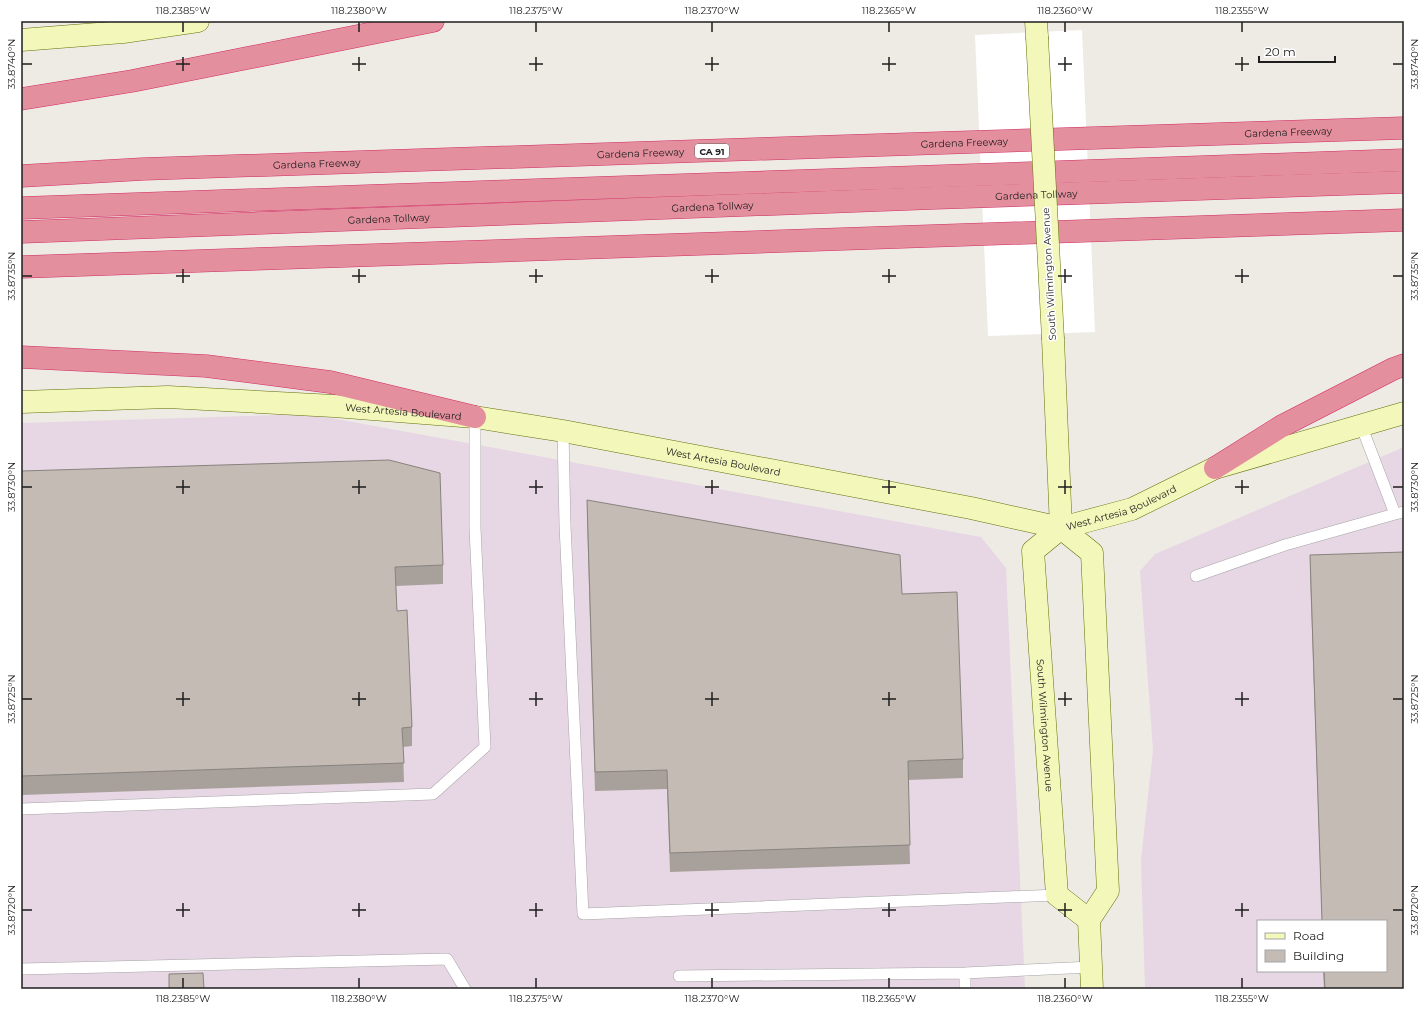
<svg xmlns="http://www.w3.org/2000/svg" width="1425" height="1010" font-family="Montserrat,sans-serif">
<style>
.industrial{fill:#e7d7e4;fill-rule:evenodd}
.pier{fill:#fff}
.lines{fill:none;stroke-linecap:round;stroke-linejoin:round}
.lane-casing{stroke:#a5a5a5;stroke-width:12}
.secondary-casing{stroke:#64700a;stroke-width:23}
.highway-casing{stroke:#d22c63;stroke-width:23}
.lane{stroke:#fff;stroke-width:11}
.secondary{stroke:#f3f7ba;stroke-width:22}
.highway{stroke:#e38f9e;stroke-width:22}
.secondary-bridge-casing{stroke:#64700a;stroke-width:23;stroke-linecap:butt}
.secondary-bridge{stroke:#f3f7ba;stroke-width:22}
.wall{fill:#a8a19b}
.building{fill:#c3bbb4;stroke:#88837e}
.ticks{fill:none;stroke:#1e1e1e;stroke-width:1.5}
.labels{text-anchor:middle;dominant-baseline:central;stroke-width:3;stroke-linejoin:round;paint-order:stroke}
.shield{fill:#fff;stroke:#626262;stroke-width:1}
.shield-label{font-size:9px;font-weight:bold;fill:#1e1e1e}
.street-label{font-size:10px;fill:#1e1e1e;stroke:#fff}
.neatline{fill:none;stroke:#1e1e1e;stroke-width:1.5}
.ticks-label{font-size:10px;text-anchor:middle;fill:#1e1e1e}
</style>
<rect width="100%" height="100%" fill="#eeebe4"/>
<path class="industrial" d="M 309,414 L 981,537 L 1006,568 L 1025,989 L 21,989 L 21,423 Z
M 1404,447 L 1404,989 L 1145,989 L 1141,860 L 1153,750 L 1140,571 L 1155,554 ZM 1258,921 L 1386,921 L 1386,971 L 1258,971 Z"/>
<path class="pier" d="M 1082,30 L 1095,332 L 988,336 L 975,35 Z"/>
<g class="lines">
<defs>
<path id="lane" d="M 1361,425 L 1395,514 L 1404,512
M 563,431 L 565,525 L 583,914 L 1057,895
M 1196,576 L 1285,545 L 1395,514
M 21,809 L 433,794 L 485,747 L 475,528 L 475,417
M 21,969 L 447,959 L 465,989
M 965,973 L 965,989
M 679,976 L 965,973 L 1091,967"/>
<g id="secondary">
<path d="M 1036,21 L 1037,37"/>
<path d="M 21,40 L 123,32 L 198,21"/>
<path d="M 1053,339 L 1061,528 L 1092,553 L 1108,891 L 1089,920 L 1092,989"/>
<path id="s1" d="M 21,402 L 168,397 L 334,406 L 475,417 L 563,431 L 971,508 L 1061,528 L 1132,509 L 1215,468 L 1404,413"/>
<path id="s2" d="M 1061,528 L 1033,551 L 1057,895 L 1089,920"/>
</g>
<g id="highway">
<path d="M 21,99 L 132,81 L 433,21"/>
<path id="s3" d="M 21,176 L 143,169 L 1404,128"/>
<path d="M 21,208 L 1404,160"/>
<path id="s4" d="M 21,232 L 934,198 L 1404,182"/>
<path d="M 21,267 L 1404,220"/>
<path d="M 21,357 L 206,366 L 330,382 L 475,417"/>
<path d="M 1215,468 L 1282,426 L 1393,369 L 1404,365"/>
</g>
</defs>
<use href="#lane" class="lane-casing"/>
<use href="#secondary" class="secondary-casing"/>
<use href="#highway" class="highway-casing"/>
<use href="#lane" class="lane"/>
<use href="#secondary" class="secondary"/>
<use href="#highway" class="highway"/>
<defs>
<path id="secondary-bridge" d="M 1037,37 L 1053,339"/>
</defs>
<use href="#secondary-bridge" class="secondary-bridge-casing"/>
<use href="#secondary-bridge" class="secondary-bridge"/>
</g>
<path class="wall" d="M 21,471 L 443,565 L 443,584 L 396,586 L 397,611 L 412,727 L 412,746 L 403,747 L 404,782 L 22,795 L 21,764 Z
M 587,500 L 902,594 L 963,759 L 963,778 L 908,780 L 910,864 L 670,872 L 667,789 L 595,791 L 587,519 Z
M 1310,555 L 1404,989 L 1324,989 L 1323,971 L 1386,971 L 1386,921 L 1322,921 L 1310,574 Z"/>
<path class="building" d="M 389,460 L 440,473 L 443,565 L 395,567 L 397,611 L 407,610 L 412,727 L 402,728 L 404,763 L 22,776 L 21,745 L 21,471 Z
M 587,500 L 900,555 L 902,594 L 957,592 L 963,759 L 908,761 L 910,845 L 670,853 L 667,770 L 595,772 Z
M 1404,552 L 1404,989 L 1325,989 L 1324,971 L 1386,971 L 1386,921 L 1322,921 L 1310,555 Z
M 203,973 L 204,989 L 169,989 L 169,974 Z"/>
<path class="ticks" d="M 183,22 L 183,32M 359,22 L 359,32M 536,22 L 536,32M 712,22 L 712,32M 889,22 L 889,32M 1065,22 L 1065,32M 1242,22 L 1242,32M 183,57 L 183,71M 359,57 L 359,71M 536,57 L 536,71M 712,57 L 712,71M 889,57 L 889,71M 1065,57 L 1065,71M 1242,57 L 1242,71M 22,64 L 32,64M 176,64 L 190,64M 352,64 L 366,64M 529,64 L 543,64M 705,64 L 719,64M 882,64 L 896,64M 1058,64 L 1072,64M 1235,64 L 1249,64M 1393,64 L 1403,64M 183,269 L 183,283M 359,269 L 359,283M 536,269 L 536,283M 712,269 L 712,283M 889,269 L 889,283M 1065,269 L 1065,283M 1242,269 L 1242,283M 22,276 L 32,276M 176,276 L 190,276M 352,276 L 366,276M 529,276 L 543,276M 705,276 L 719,276M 882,276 L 896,276M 1058,276 L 1072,276M 1235,276 L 1249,276M 1393,276 L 1403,276M 183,480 L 183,494M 359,480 L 359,494M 536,480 L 536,494M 712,480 L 712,494M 889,480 L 889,494M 1065,480 L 1065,494M 1242,480 L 1242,494M 22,487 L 32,487M 176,487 L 190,487M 352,487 L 366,487M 529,487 L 543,487M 705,487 L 719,487M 882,487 L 896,487M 1058,487 L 1072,487M 1235,487 L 1249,487M 1393,487 L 1403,487M 183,692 L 183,706M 359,692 L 359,706M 536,692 L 536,706M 712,692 L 712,706M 889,692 L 889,706M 1065,692 L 1065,706M 1242,692 L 1242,706M 22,699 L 32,699M 176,699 L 190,699M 352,699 L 366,699M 529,699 L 543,699M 705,699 L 719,699M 882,699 L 896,699M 1058,699 L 1072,699M 1235,699 L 1249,699M 1393,699 L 1403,699M 183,903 L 183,917M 359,903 L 359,917M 536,903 L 536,917M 712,903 L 712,917M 889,903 L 889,917M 1065,903 L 1065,917M 1242,903 L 1242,917M 22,910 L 32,910M 176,910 L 190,910M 352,910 L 366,910M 529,910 L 543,910M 705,910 L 719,910M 882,910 L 896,910M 1058,910 L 1072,910M 1235,910 L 1249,910M 1393,910 L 1403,910M 183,978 L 183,988M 359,978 L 359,988M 536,978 L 536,988M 712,978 L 712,988M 889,978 L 889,988M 1065,978 L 1065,988M 1242,978 L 1242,988"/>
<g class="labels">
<rect class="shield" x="695" y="144" width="34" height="14" rx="3"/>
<g class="shield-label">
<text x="712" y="151">CA 91</text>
</g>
<g class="street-label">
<text stroke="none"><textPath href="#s3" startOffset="1268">Gardena Freeway</textPath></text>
<text stroke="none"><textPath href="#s3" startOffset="944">Gardena Freeway</textPath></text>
<text stroke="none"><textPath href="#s3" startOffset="620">Gardena Freeway</textPath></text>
<text stroke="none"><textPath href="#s3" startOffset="296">Gardena Freeway</textPath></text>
<text stroke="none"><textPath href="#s4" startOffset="1016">Gardena Tollway</textPath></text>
<text stroke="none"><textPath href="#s4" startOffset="692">Gardena Tollway</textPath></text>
<text stroke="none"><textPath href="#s4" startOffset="368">Gardena Tollway</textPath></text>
<text transform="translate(1049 274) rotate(-93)">South Wilmington Avenue</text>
<text stroke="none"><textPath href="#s1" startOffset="383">West Artesia Boulevard</textPath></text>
<text stroke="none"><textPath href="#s1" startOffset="707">West Artesia Boulevard</textPath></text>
<text stroke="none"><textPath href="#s1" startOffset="1115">West Artesia Boulevard</textPath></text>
<text stroke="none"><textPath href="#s2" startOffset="211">South Wilmington Avenue</textPath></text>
</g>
</g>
<rect width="1425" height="1010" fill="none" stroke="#ffffff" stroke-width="44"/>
<rect x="1257" y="920" width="130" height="52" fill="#ffffff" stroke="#a5a5a5"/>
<rect x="1265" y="933" width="20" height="6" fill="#f3f7ba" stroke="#a5a5a5"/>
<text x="1293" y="940" font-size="12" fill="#1e1e1e">Road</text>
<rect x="1265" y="950" width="20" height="12" fill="#c3bbb4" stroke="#a5a5a5"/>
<text x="1293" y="960" font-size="12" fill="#1e1e1e">Building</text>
<path d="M1259 56v6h76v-6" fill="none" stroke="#1e1e1e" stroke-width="2"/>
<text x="1265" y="56" font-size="12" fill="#1e1e1e" stroke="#ffffff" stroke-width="3" paint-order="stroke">20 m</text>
<rect x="22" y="22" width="1381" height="966" class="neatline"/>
<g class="ticks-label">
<text x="183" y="14">118.2385°W</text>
<text x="359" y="14">118.2380°W</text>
<text x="536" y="14">118.2375°W</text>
<text x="712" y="14">118.2370°W</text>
<text x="889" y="14">118.2365°W</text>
<text x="1065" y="14">118.2360°W</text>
<text x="1242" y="14">118.2355°W</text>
<text transform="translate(11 64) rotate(-90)" y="4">33.8740°N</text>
<text transform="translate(1414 64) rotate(-90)" y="4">33.8740°N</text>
<text transform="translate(11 276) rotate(-90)" y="4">33.8735°N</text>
<text transform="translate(1414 276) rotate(-90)" y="4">33.8735°N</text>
<text transform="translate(11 487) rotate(-90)" y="4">33.8730°N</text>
<text transform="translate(1414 487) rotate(-90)" y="4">33.8730°N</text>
<text transform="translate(11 699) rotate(-90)" y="4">33.8725°N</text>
<text transform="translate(1414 699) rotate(-90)" y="4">33.8725°N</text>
<text transform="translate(11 910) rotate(-90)" y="4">33.8720°N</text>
<text transform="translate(1414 910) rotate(-90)" y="4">33.8720°N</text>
<text x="183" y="1002">118.2385°W</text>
<text x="359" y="1002">118.2380°W</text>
<text x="536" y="1002">118.2375°W</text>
<text x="712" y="1002">118.2370°W</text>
<text x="889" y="1002">118.2365°W</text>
<text x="1065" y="1002">118.2360°W</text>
<text x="1242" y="1002">118.2355°W</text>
</g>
</svg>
